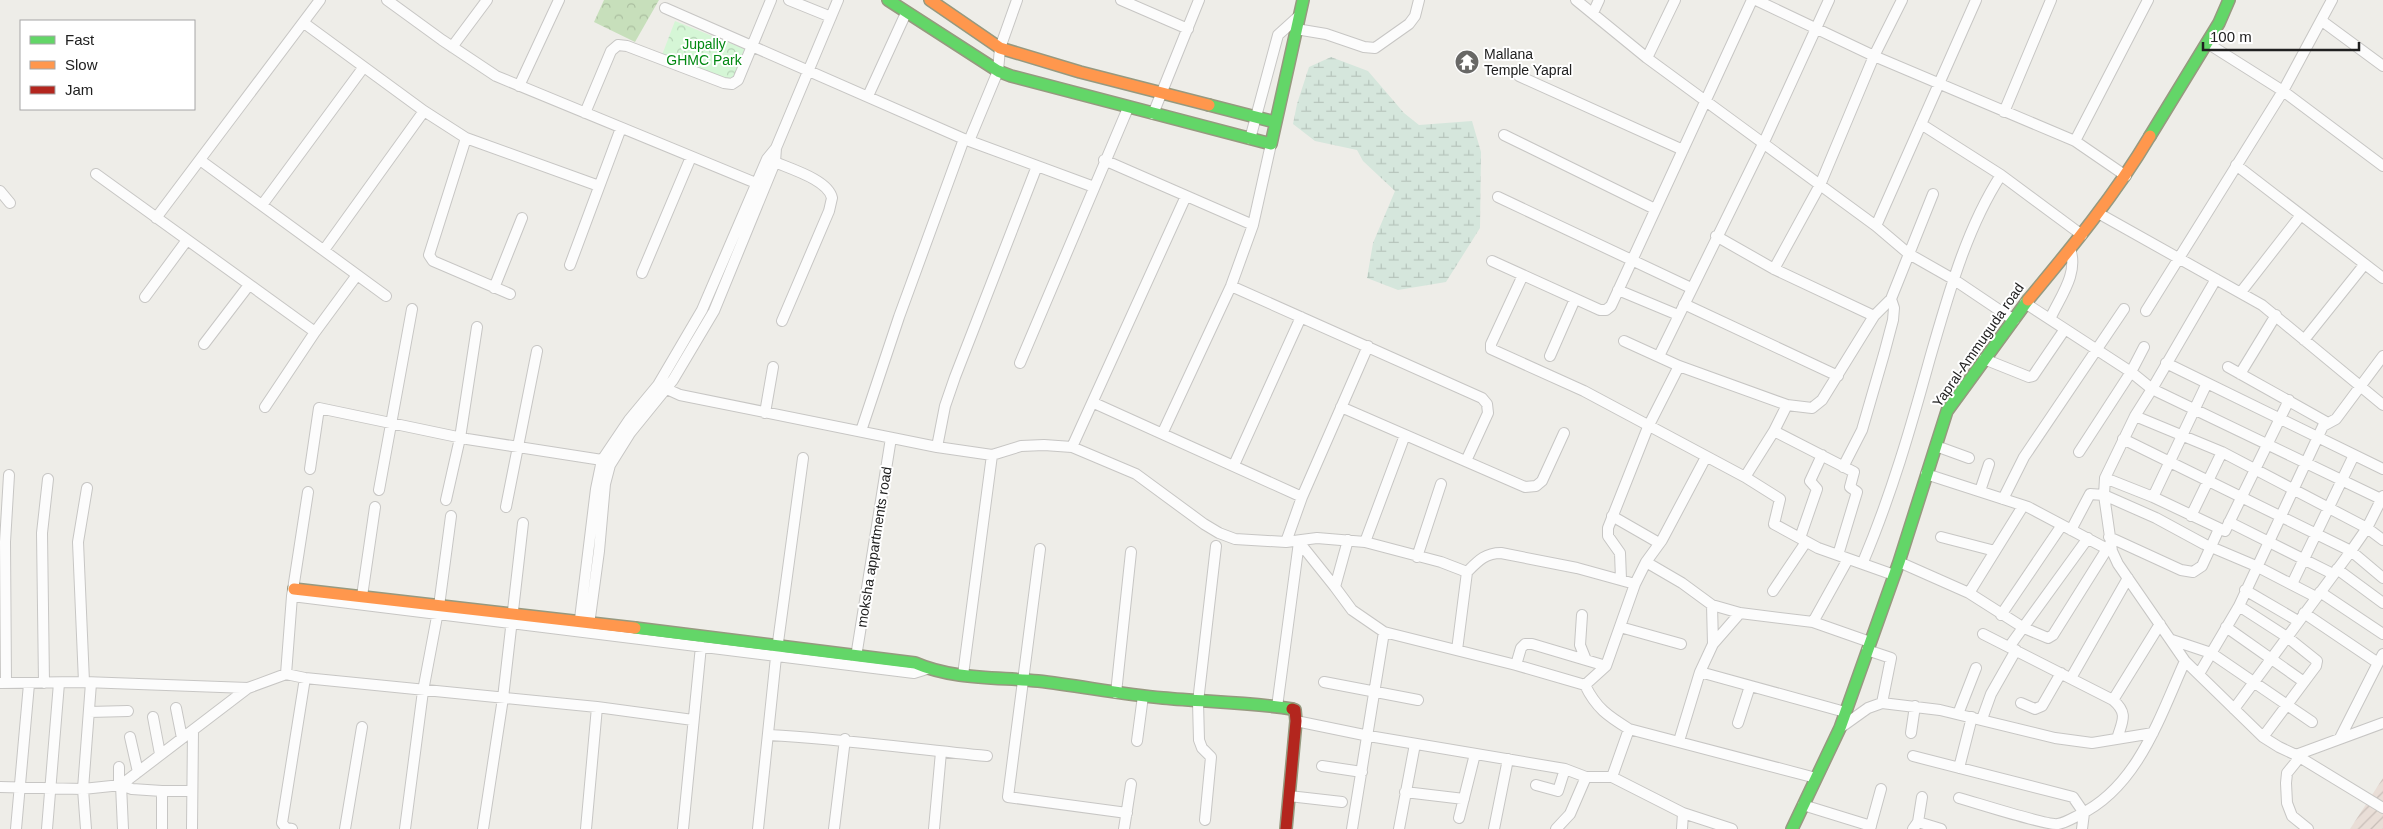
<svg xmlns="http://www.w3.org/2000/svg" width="2383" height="829" font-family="Helvetica,sans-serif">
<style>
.military{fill:url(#military-furrows)}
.forest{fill:url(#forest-crowns)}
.wetland{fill:url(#wetland-marsh)}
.park{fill:url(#park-crowns)}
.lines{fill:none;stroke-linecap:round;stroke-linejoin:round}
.street-casing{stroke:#c7c6c4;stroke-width:12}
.fast-casing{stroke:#96997f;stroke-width:14}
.slow-casing{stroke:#96997f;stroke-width:14}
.jam-casing{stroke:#96997f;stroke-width:14}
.street{stroke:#fcfcfc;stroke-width:10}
.fast{stroke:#63d668;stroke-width:11}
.slow{stroke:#ff974d;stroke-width:11}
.jam{stroke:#b3261e;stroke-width:11}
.labels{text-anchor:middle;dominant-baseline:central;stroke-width:4;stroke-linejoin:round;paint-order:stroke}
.park-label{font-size:14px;fill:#028912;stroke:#fff}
.poi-label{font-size:14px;fill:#202020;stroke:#fff;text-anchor:start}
.street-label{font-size:14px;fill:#202020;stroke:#fff}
</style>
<defs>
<pattern id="military-furrows" width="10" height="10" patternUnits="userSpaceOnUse" patternTransform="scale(1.25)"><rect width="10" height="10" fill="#e9ded7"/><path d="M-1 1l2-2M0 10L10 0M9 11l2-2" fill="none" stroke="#c8beb8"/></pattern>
<pattern id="forest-crowns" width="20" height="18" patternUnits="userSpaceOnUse" patternTransform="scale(1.25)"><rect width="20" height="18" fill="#c7dfbb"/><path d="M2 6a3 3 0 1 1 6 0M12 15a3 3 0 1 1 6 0" fill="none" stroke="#abbfa0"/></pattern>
<pattern id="wetland-marsh" width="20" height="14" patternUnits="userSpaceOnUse" patternTransform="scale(1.25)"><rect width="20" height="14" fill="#d5e6dc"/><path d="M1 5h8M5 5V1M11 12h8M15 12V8" fill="none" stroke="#b7c5bc"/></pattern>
<pattern id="park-crowns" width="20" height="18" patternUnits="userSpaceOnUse" patternTransform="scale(1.25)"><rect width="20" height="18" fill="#d5f6d6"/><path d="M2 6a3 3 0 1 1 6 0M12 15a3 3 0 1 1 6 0" fill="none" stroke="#b7d3b7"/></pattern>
</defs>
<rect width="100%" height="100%" fill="#eeede8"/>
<path class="military" d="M 2383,778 L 2383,829 L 2350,829 Z"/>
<path class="forest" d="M 604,0 L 659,0 L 635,42 L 594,22 Z"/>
<path class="wetland" d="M 1331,57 L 1368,71 L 1404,113 L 1419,125 L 1472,121 L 1481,152 L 1480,228 L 1446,282 L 1398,290 L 1367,278 L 1373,243 L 1395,191 L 1363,161 L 1357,150 L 1315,141 L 1293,124 L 1297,104 L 1309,67 Z"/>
<path class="park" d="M 675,21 L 747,50 L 733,84 L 662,55 Z"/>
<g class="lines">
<defs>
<path id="street" d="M 387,0 L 442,40 L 496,76 L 763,186
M 789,0 L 831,17
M 1121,0 L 1188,29
M 1576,0 L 1647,58 L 1876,226 L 1909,254 L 1953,279 L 2014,320
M 1756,0 L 1874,56 L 2075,141 L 2126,176
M 665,8 L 964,139 L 1094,187
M 1593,13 L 1599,0
M 2322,21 L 2383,66
M 304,23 L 424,111 L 466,138
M 1296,29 L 1326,34 L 1364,47 L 1375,48 L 1409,24 L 1415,16 L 1419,0
M 2207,43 L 2283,91 L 2383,166
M 452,47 L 487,0
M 1647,58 L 1675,0
M 1519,76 L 1683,150
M 519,86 L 559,0
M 868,96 L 906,13
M 2004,112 L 2051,0
M 585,113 L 611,51 L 618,45 L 627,46 L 724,83 L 732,84 L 738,80 L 771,0
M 1153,114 L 1199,0
M 1921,124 L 2001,175 L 2082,235
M 1504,135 L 1655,209
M 1250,139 L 1278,35 L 1299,16
M 969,141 L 998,71 L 1000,48 L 1017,0
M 2075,141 L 2148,0
M 200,160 L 386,296
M 770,160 C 787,168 828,179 832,198 L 829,211 L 782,321
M 1104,160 L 1253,225
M 2236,165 L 2383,278
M 96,174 L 315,332
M 0,191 L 10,203
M 1498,197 L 1691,288
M 262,205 L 363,68
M 2098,213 L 2262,305 L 2383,405
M 156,218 L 320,0
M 1876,226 L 1976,0
M 1716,236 L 1774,269 L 1874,316
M 324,250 L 424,111
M 1492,261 L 1600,310 L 1606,310 L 1611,306 L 1752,0
M 570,265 L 621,128
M 1774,269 L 1820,185 L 1874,56 L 1902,0
M 642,273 L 691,157
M 1523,275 L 1491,344 L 1491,349 L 1584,391 L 1745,477 L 1780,499 L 1774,524 L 1818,548 L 1894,575
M 2216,279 L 2152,389 L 2381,499
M 1231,286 L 1482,398 L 1487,404 L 1488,413 L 1466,461
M 494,288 L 522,218
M 1618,290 L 1678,315
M 2241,292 L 2301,215
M 510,294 L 433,261 L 429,255 L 466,138 L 599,186
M 145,297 L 187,240
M 2025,303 L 2131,372 L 2152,389 L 2135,416 L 2105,478 L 2104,495 L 2112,551 L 2118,564 L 2185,661 L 2263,737 L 2279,747 L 2296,755 L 2383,723
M 1684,304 L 1838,376
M 2146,311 L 2283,91 L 2332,0
M 2050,319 C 2060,297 2079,273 2070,249
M 2304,340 L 2364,265
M 1624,341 L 1679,366 L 1787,405 L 1812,408 L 1822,400 L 1874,316 L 1891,299
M 204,344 L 249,285
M 1550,356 L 1575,299
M 1659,356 L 1764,142 L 1829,0
M 1984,359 L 2029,377 L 2033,376 L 2065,329
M 1020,363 L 1128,108
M 2166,363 L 2383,469
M 2228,367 L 2328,423
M 2240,374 L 2276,315
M 658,385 L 680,395 L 937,447 L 992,455 L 1021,446 L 1044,445 L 1072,447 L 1136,474 L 1204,524 L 1219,533 L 1235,539 L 1286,542 L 1317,538 L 1365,542 L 1441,562 L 1467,572 C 1478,561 1485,553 1501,553 L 1577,568 L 1635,584
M 1094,403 L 1302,497
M 265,407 L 315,332 L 357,275
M 1341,407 L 1525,487 L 1536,486 L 1542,481 L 1564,433
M 765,413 L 773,367
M 2135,416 L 2222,452 L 2367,528 L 2383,540
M 861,431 L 899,317 L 964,139
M 1774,431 L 1854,472 L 1850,487 L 1857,492 L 1838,555
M 1163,432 L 1231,286 L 1253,225 L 1271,144
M 2123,439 L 2351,551 L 2383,578
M 1936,446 L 1969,458
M 937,447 L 945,406 L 955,377 L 1037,166
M 1072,447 L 1186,196
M 2079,452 L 2131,372 L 2144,347
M 1234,465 L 1301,317
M 1843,467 L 1862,430 L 1884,354 L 1893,320 L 1894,308 L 1891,299 L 1933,194
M 310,469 L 319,408 L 467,439 L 602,460 L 607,463
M 1926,474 L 2028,507 L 2111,551
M 1745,477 L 1774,431 L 1787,405
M 2105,478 L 2153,497 L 2225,531 L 2289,400
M 379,490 L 412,309
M 1980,491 L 1989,464
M 2153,497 L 2207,383
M 2003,499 L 2024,457 L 2124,309
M 446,500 L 460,438 L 477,327
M 506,507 L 537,351
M 1612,516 L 1659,543
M 2191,516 L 2222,452
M 2229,522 L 2333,574
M 2071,530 L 2090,494 L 2104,495 L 2156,518 L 2204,544 L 2256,566 L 2316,597
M 1941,537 L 1995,551
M 2109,537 L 2181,570 L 2193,572 L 2202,566 L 2219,529
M 1800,538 L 1817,489 L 1810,481 L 1822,455
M 1286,542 L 1302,497 L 1368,346
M 1299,542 L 1335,587 L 1348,540
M 1365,542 L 1405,435
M 1040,549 L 1008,797 L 1127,813
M 1417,557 L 1441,484
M 1646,562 L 1682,583 L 1712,605 L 1740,613 L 1813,622 L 1870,642
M 1863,562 C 1891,496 1911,427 1930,358 C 1948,296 1966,229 2001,175
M 1899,562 L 1969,593 L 2024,628 L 2048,638 L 2053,635 L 2107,549
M 2337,569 L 2383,603
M 1621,579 L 1620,553 L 1608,536 L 1608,528 L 1648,427 L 1679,366
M 2292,584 L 2354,455
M 1335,587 L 1352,610 L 1384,632 L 1516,665 L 1585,685 C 1596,708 1608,716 1629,729 L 1816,778
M 2245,590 L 2298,621
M 1773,591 L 1806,542
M 2320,592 L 2383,634
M 1969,593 L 2023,506
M 292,596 L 914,673 L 927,669
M 361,603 L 375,507
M 1712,605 L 1713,644
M 2239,606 L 2287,637 L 2317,661 L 2316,666 L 2263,737
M 2304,613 L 2378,663 L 2383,654
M 1582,615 L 1580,645 L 1586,660
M 2001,615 L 2062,525
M 1813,622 L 1848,559
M 579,627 L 596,489 L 602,460 L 629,420 L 658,385 L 702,310 L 767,159 L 776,148
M 1620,627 L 1681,644
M 2226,627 L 2304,682
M 588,632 L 599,551 L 605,484 L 610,465 L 630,433 L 673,380 L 714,311 L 775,162 L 776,148 L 838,0
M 1983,634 L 2113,700 C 2129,714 2122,721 2117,739
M 2172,640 L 2211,653 L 2312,722
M 2009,647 L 2088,538
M 1457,650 L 1467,572
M 1867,650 L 1891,658 L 1882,703
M 856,657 L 891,438
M 1516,665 L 1521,648 L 1525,644 L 1532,644 L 1606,666
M 1700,672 L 1845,712
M 286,674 L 292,596 L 308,492
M 2199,674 L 2239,606 L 2323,426 L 2336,419 L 2383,356
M 963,675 L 992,455
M 2071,678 L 2128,578
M 84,682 L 78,542 L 87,488
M 1324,682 L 1418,700
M 0,683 L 84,682 L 248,688
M 6,683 L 5,542 L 9,475
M 44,683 L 42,533 L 48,479
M 1585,685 L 1606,666 L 1635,584 L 1646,562 L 1662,540 L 1706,457
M 1116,693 L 1131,552
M 2113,700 L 2160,624
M 2021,703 L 2035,709 L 2042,706 L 2061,673
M 1277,707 L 1299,542
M 176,708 L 182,738
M 2234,709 L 2351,551 L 2367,528 L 2383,496
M 89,712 L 128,711
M 1958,714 L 1976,668
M 153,717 L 160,754
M 1982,719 L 1991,694 L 2016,650
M 1296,721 L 1369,736 L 1565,769 L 1586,777 L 1612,777 L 1683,813 L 1732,829
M 1738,723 L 1750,686
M 1840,728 L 1868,708 L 1882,703 L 1940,710 L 2055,738 L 2092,743 L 2153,733
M 1911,733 L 1915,706
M 769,735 C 842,739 914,749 987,756
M 130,737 L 138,772
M 2340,738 L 2378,663
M 1137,741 L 1143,696
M 1679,741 L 1700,672 L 1713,644 L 1740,613
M 2296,755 L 2383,808
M 1913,756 L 2073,797 L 2084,813 L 2082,829
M 2300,757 L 2287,773 L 2286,783 L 2287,803 L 2292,816 L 2308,829
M 1322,766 L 1362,772
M 1959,768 L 1972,717
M 1612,777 L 1629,729
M 119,785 L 119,767
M 1536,785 L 1558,791 L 1565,769
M 0,787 L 83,789 L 121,785 L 248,688 L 286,674 L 305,678 L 597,707 L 693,720
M 1405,792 L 1464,799
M 1289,796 L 1342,802
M 1959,798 C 1974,802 2048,826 2058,824 C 2065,823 2073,818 2079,815 C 2138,787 2160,716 2185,661
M 1803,805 L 1871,826
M 1459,818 L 1475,754
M 1205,820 L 1211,757 L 1202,748 L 1199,740 L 1198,702 L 1216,546
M 1918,822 L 1941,829
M 16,829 L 29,684
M 47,829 L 59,683
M 86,829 L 83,789 L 91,683
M 123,829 L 121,785 L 132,789 L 162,791
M 162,829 L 162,791 L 192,791
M 192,829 L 193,730
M 292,829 L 286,828 L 282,823 L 305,678
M 345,829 L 362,727
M 405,829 L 423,691 L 439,606 L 451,516
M 483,829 L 503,698 L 523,523
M 586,829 L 597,707
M 683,829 L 701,646
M 758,829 L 776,657 L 803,458
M 834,829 L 845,739
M 934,829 L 941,752
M 1124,829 L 1131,784
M 1352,829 L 1384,632
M 1399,829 L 1415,744
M 1494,829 L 1508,759
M 1556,829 L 1570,814 L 1586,777
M 1682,829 L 1683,813
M 1870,829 L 1881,789
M 1913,829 L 1918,822 L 1922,797"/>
<path id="fast" d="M 888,0 L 998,71 L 1011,76 L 1271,144 L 1303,0
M 1209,105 L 1275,122
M 2150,136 L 2219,23 L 2229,0
M 635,628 L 915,663 C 954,680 997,677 1038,681 C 1080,686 1121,694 1163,698 C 1206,702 1249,702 1292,709
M 1792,829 L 1840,728 L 1899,562 L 1947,411 L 2028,300"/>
<path id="slow" d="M 930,0 L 1000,48 L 1080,72 L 1209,105
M 2028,300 C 2072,247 2115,195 2150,136
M 294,589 L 635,628"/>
<path id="jam" d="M 1286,829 L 1296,721 L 1295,710 L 1292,709"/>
</defs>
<use href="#street" class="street-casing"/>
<use href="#fast" class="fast-casing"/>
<use href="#slow" class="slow-casing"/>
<use href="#jam" class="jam-casing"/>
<use href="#street" class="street"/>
<use href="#fast" class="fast"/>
<use href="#slow" class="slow"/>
<use href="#jam" class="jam"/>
</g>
<defs>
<symbol id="temple-disc" viewBox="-11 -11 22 22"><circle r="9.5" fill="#686866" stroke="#fff"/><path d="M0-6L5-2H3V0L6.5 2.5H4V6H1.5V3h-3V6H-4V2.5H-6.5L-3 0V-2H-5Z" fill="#fff"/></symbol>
</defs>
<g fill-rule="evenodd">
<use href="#temple-disc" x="1453" y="48" width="28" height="28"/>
</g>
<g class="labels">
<g class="park-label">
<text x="704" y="44">Jupally<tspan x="704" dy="16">GHMC Park</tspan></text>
</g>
<g class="poi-label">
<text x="1484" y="54">Mallana<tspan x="1484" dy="16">Temple Yapral</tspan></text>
</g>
<g class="street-label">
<text transform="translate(1978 345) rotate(-55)">Yapral-Ammuguda road</text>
<text transform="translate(874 547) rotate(-81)">moksha appartments road</text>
</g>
</g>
<rect x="20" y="20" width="175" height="90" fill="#ffffff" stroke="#a6a6a6"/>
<rect x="30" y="36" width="25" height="8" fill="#63d668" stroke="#a6a6a6"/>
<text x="65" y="45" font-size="15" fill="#202020">Fast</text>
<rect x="30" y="61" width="25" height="8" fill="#ff974d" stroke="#a6a6a6"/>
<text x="65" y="70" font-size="15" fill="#202020">Slow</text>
<rect x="30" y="86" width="25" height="8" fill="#b3261e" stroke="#a6a6a6"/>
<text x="65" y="95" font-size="15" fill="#202020">Jam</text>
<path d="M2203 42v8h156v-8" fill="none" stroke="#202020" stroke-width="2.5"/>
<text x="2210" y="42" font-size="15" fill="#202020" stroke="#ffffff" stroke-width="4" paint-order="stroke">100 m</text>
</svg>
